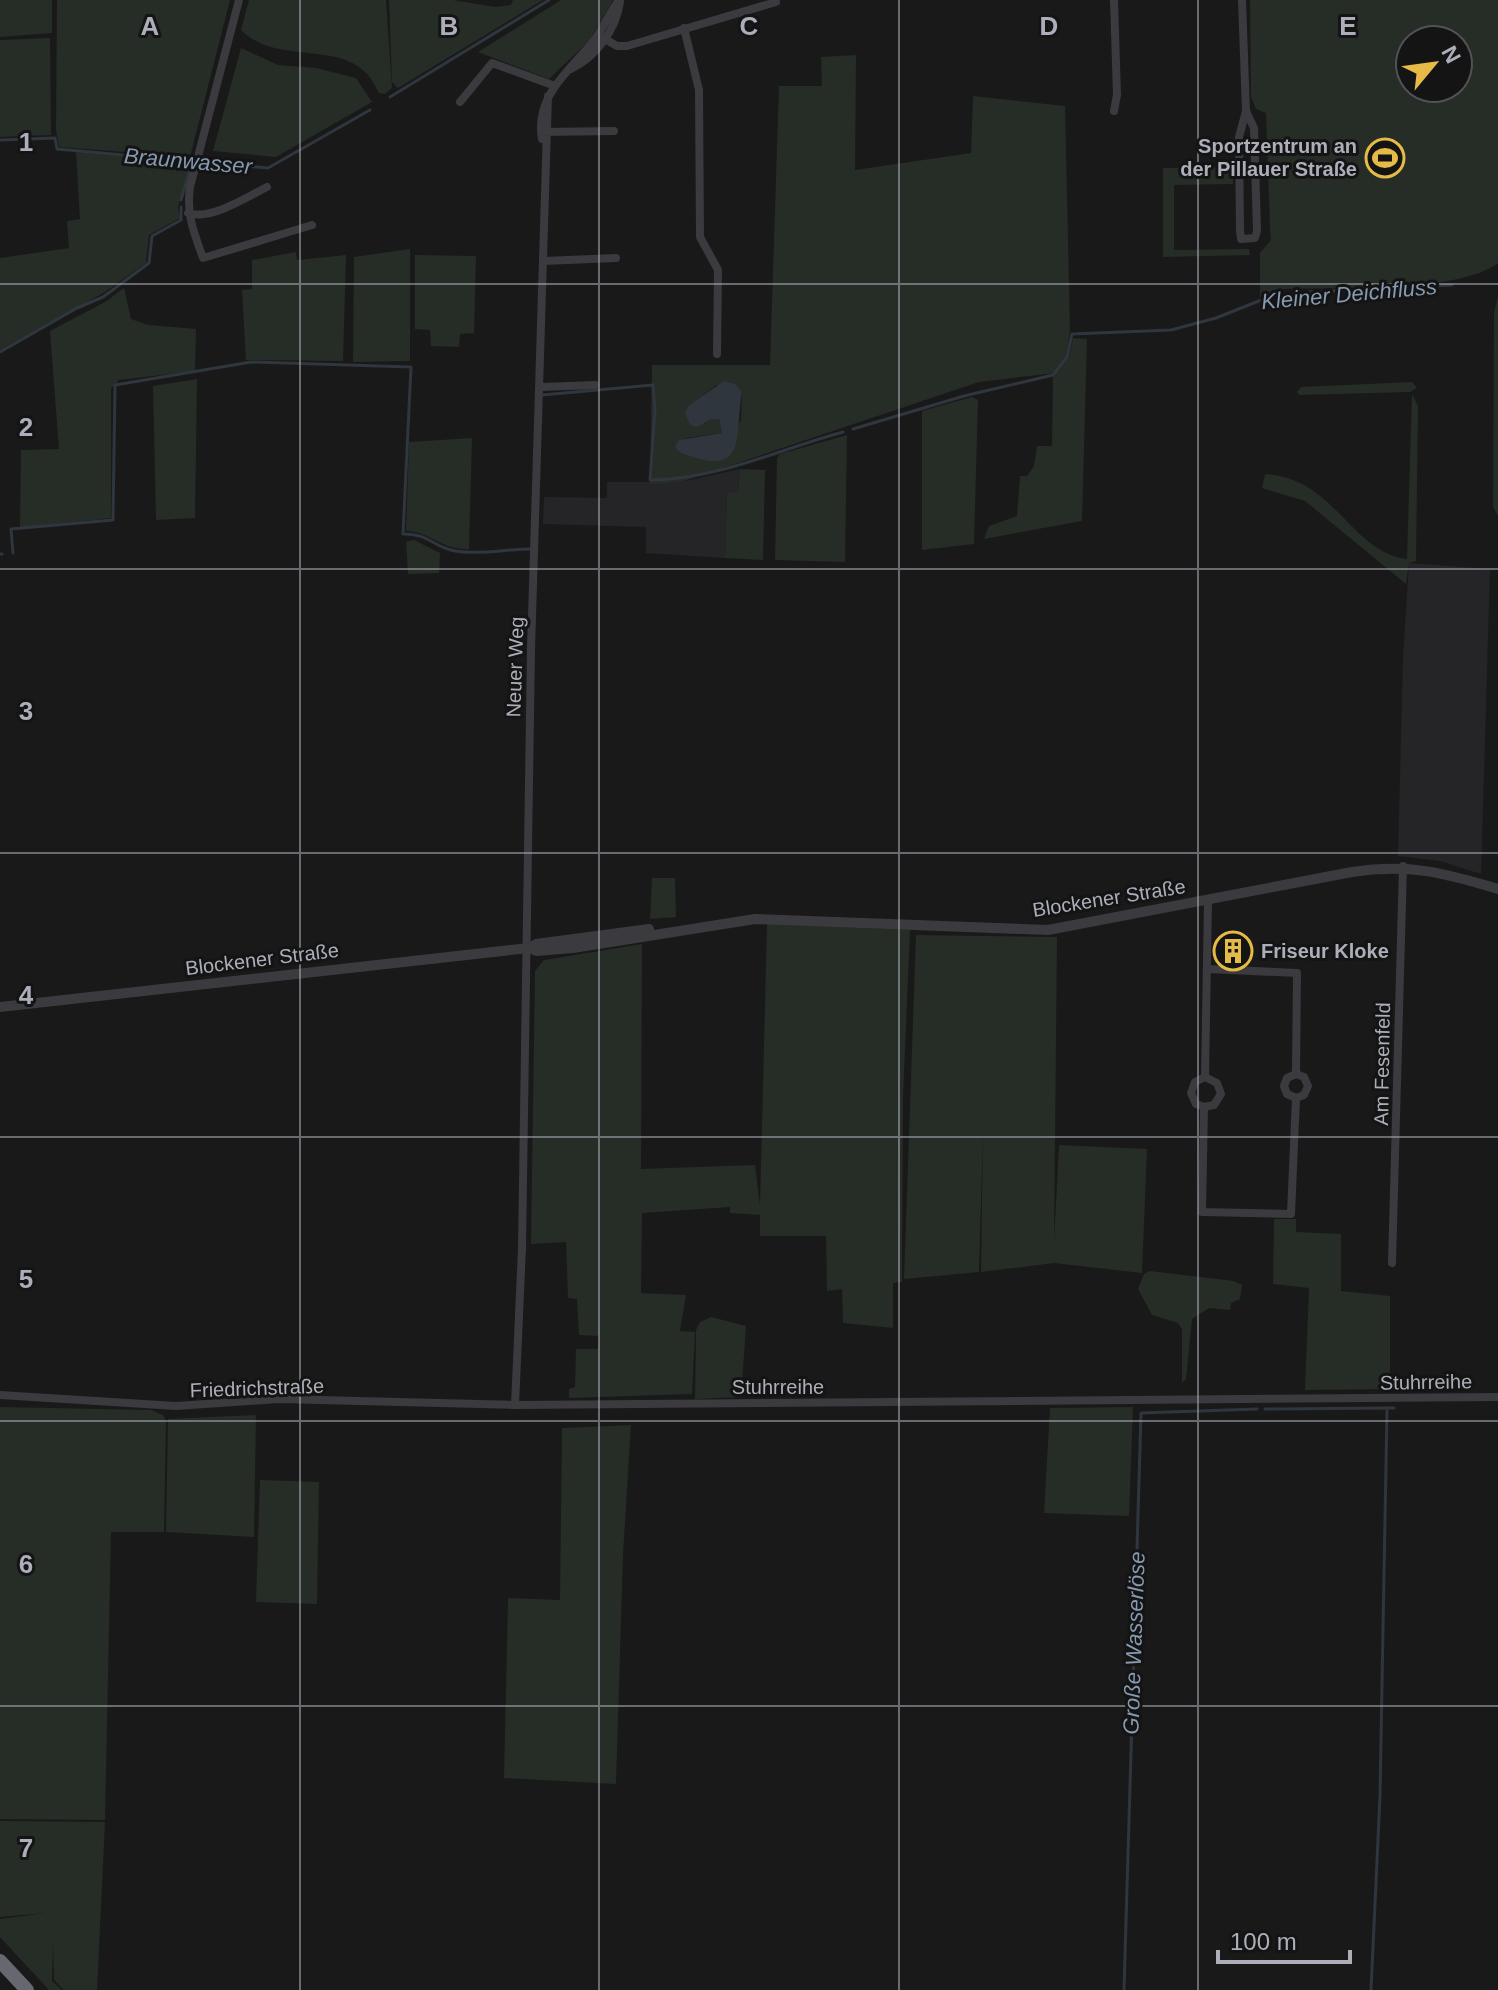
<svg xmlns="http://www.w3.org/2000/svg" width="1498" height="1990" font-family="Helvetica,sans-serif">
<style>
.built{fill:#252527}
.green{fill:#252d26;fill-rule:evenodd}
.water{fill:#2f363e}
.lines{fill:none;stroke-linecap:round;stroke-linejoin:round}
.stream{stroke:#2f363e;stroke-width:3}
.minor{stroke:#3a3a3f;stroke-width:8}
.tertiary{stroke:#3a3a3f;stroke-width:10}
.motorway{stroke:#666870;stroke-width:14}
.grid{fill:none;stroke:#acafb9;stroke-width:2;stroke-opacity:0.55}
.labels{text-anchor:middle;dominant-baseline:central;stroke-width:6;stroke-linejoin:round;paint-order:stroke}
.poi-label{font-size:20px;font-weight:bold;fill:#acafb9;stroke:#141415;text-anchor:end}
.street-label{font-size:20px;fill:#acafb9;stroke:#141415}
.water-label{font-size:22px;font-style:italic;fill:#869ab1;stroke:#141415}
.grid-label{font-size:26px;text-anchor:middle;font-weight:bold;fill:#acafb9;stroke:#141415;stroke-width:6;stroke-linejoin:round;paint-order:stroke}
</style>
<rect width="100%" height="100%" fill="#19191a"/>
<path class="built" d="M 740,469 L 738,493 L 727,493 L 725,558 L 646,553 L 646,527 L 543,524 L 544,497 L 607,498 L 607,482 L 681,482 Z
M 1409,563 L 1490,569 L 1481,874 L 1440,861 L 1398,856 L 1403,657 Z"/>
<path class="green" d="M 0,0 L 52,0 L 52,33 L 0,37 Z
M 57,0 L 230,0 L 190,157 L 59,147 L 56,130 Z
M 249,0 L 386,0 L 392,88 L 385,94 L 379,93 C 375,86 371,77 365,72 C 335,42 274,64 241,30 Z
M 389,0 L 453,0 L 495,7 L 511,5 L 513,0 L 543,0 L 398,88 L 392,82 Z
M 561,0 L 613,0 L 590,40 L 549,79 L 478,52 Z
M 1250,0 L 1498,0 L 1498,263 C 1459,293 1336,287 1285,289 L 1260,297 L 1260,253 L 1271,240 L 1270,226 L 1266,113 L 1256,109 L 1251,97 ZM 1410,40 L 1458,40 L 1458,88 L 1410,88 Z
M 50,38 L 51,135 L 0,137 L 0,40 Z
M 241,48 L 278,65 L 316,68 L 356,78 L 372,102 L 276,157 L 213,151 Z
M 856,55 L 855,170 L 971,153 L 973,96 L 1065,106 L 1070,331 L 1066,357 L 1055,373 L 979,382 L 681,482 L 650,484 L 652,365 L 770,365 L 779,86 L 822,86 L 821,57 ZM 717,385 L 742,392 L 741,420 L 717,461 L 679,452 L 676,447 L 686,438 L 722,433 L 719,419 L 712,418 L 704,424 L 686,408 Z
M 76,152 L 190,162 L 178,208 L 180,218 L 149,235 L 146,263 L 105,292 L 0,350 L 0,258 L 69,248 L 67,221 L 80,219 Z
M 1233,167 L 1233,184 L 1174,185 L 1174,250 L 1249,249 L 1250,255 L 1163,257 L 1163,168 Z
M 410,249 L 410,361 L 353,362 L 354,257 Z
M 296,252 L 297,260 L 346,255 L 343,361 L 246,360 L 242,290 L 252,289 L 252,260 Z
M 415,255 L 476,256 L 474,333 L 460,334 L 459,347 L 431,346 L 430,330 L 415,329 Z
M 124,288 L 131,319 L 148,325 L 196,329 L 195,371 L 119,380 L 111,389 L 111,518 L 20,528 L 21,450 L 59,449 L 50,331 L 105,302 Z
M 1498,296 L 1498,516 L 1493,507 L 1494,313 Z
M 1073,338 L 1087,339 L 1082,521 L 984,539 L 989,526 L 1017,516 L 1020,476 L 1027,476 L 1034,466 L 1037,446 L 1052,446 L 1053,375 L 1069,357 Z
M 197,379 L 195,518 L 156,520 L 153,386 Z
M 1412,382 L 1417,388 L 1410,392 L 1299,395 L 1297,392 L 1301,387 Z
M 1412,394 L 1418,406 L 1416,561 L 1409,563 L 1406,584 L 1305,501 L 1262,488 L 1265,474 C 1336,478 1350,552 1407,559 Z
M 972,397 L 978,400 L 974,544 L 922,550 L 922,411 Z
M 847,435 L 845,562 L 775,560 L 777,458 L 780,454 Z
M 472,438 L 469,549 C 440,550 434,533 406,531 L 409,442 Z
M 740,469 L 765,470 L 763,560 L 725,558 L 727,493 L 738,492 Z
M 414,540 L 440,553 L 439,573 L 408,574 L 406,542 Z
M 652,878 L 675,878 L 676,917 L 650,919 Z
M 767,924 L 910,930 L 903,1097 L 902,1282 L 893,1283 L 893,1328 L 843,1323 L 842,1289 L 827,1291 L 826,1236 L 760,1236 L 760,1215 L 730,1213 L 730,1207 L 642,1213 L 641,1293 L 686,1295 L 680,1331 L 695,1332 L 692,1394 L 569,1398 L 569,1389 L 575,1387 L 576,1349 L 598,1349 L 599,1336 L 579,1335 L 577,1299 L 568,1298 L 566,1242 L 531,1244 L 535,971 L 544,960 L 642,944 L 641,1169 L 755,1165 L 760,1205 Z
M 916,935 L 1057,937 L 1054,1241 L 1059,1145 L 1147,1149 L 1142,1273 L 1054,1263 L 981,1272 L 983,1132 L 979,1272 L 904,1279 Z
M 1274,1219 L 1296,1219 L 1296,1232 L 1341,1234 L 1341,1291 L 1390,1296 L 1390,1389 L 1305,1390 L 1309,1288 L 1273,1284 Z
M 1150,1271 L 1234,1281 L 1242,1285 L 1240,1299 L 1231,1303 L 1230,1310 L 1209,1308 L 1192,1319 L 1186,1379 L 1182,1383 L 1182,1329 L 1178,1323 L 1152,1315 L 1138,1289 L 1144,1274 Z
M 711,1317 L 746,1326 L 741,1397 L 695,1399 L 696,1330 L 700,1322 Z
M 0,1407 L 151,1410 L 163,1415 L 166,1421 L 164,1532 L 111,1532 L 105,1820 L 0,1819 Z
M 1133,1407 L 1129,1516 L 1044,1513 L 1050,1408 Z
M 256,1415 L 254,1537 L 166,1532 L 168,1419 Z
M 631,1425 L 623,1554 L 616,1784 L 504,1778 L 508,1598 L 560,1600 L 562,1428 Z
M 260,1480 L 319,1482 L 317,1604 L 256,1602 Z
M 0,1821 L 105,1822 L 97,1990 L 64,1990 L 54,1980 L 53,1945 L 52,1981 L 62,1990 L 49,1990 L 0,1937 L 0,1919 L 45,1913 L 0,1917 Z"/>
<path class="water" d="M 724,381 L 735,384 L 742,392 C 734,438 749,480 679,452 L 675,447 L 679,440 L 722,433 L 719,419 L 712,419 L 697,427 L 690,425 L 685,413 L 688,406 Z"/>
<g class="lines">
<path class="stream" d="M 390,97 L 549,0
M 0,140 L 55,138 L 57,149 L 268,168 L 370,110
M 181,200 L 192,161
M 0,352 L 77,308 L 103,297 L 149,263 L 152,236 L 181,220 L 181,207
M 542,395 L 653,385 L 655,410 L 650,480 C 716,480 780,449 843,432
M 853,429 L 964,396 L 1053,375 L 1067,357 L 1072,334 L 1171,330 L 1216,318 L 1264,299 L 1309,292 L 1452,285
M 13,553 L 11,529 L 113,520 L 115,385 L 251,362 L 411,367 L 403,534 C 431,534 432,547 455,551 C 479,555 507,549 531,549
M 0,554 L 2,554
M 1265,1409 L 1394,1408
M 1124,1990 L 1141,1413 L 1257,1409
M 1371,1990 L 1380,1796 L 1387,1408"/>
<path class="minor" d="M 239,0 L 190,187 C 186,214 194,233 203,258 L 312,225
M 1114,0 L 1117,95 L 1114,111
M 1242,0 L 1246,111 L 1239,137 L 1240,231 L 1241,239 L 1255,238 L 1257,231 L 1254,128 L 1246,111
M 684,28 L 699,90 L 700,237 L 718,270 L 717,354
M 598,35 L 617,46 L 627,46 L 776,2
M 571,69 C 596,57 616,30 620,2
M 460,102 L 492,63 L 555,86
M 542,132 L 614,131
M 542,139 C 534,95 572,69 596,38 C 604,26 610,12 619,0
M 188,213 C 210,221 247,197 267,187
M 543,261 L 616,258
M 541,387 L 595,385
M 1208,969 L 1297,973 L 1296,1074 L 1304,1077 L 1308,1086 L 1304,1095 L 1296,1098 L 1291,1214 L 1202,1212 L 1204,1107 L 1196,1104 L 1191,1093 L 1195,1082 L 1205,1077 L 1208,901
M 1296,1098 L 1287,1094 L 1284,1086 L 1287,1078 L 1296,1074
M 1204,1107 L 1214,1105 L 1221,1094 L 1217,1083 L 1205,1077
M 1392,1263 L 1403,866
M 0,1395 L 176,1406 L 279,1399 L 515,1405 L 1498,1397
M 515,1405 L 522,1248 L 531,649 L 548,96"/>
<path class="tertiary" d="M 529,948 L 537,951 L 573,948 L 755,919 L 1048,930 L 1352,872 C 1408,863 1445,873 1498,889
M 0,1007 L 529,948 L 536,944 L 649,929"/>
<path class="motorway" d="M 0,1961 L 27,1990"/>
</g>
<path class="grid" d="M 300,0 L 300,1990M 599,0 L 599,1990M 899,0 L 899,1990M 1198,0 L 1198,1990M 0,284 L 1498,284M 0,569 L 1498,569M 0,853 L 1498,853M 0,1137 L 1498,1137M 0,1421 L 1498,1421M 0,1706 L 1498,1706"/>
<defs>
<symbol id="stadium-ring" viewBox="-11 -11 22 22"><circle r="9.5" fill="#141415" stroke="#e5ba46" stroke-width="1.5"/><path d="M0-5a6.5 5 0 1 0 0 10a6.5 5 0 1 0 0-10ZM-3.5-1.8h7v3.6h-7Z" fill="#e5ba46"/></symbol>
<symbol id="building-ring" viewBox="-11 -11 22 22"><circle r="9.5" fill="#141415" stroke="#e5ba46" stroke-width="1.5"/><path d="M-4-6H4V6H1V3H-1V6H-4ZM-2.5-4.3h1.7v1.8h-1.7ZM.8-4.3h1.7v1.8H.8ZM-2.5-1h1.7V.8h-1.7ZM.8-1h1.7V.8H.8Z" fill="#e5ba46"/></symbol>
</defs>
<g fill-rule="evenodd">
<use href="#stadium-ring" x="1363" y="136" width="44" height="44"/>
<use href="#building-ring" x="1211" y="929" width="44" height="44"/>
</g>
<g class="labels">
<g class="poi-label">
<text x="1357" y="146">Sportzentrum an<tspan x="1357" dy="23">der Pillauer Straße</tspan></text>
<text x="1261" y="951" text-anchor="start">Friseur Kloke</text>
</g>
<g class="street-label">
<text transform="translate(515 667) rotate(-88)">Neuer Weg</text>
<text transform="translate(1109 898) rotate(-9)">Blockener Straße</text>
<text transform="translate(262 959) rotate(-7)">Blockener Straße</text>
<text transform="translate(1382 1064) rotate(-89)">Am Fesenfeld</text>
<text transform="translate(1426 1382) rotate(-1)">Stuhrreihe</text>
<text x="778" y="1387">Stuhrreihe</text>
<text transform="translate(257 1388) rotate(-2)">Friedrichstraße</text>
</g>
<g class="water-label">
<text transform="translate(188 161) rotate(5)">Braunwasser</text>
<text transform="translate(1349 294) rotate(-5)">Kleiner Deichfluss</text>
<text transform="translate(1134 1643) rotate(-88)">Große Wasserlöse</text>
</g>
</g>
<g class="grid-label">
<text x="150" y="35">A</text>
<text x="449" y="35">B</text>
<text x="749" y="35">C</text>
<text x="1049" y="35">D</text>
<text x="1348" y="35">E</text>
<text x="26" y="151">1</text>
<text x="26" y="436">2</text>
<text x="26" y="720">3</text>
<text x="26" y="1004">4</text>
<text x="26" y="1288">5</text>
<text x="26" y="1573">6</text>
<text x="26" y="1857">7</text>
</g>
<g transform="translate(1434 64) rotate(61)"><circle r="38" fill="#141415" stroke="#515257" stroke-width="2"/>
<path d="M0-6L14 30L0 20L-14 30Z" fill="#e5ba46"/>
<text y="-12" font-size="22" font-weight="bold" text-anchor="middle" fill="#acafb9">N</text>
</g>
<path d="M1218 1950v12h132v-12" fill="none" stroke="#acafb9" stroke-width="4"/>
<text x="1230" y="1950" font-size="24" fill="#acafb9" stroke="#141415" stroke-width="6" paint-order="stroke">100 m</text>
</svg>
